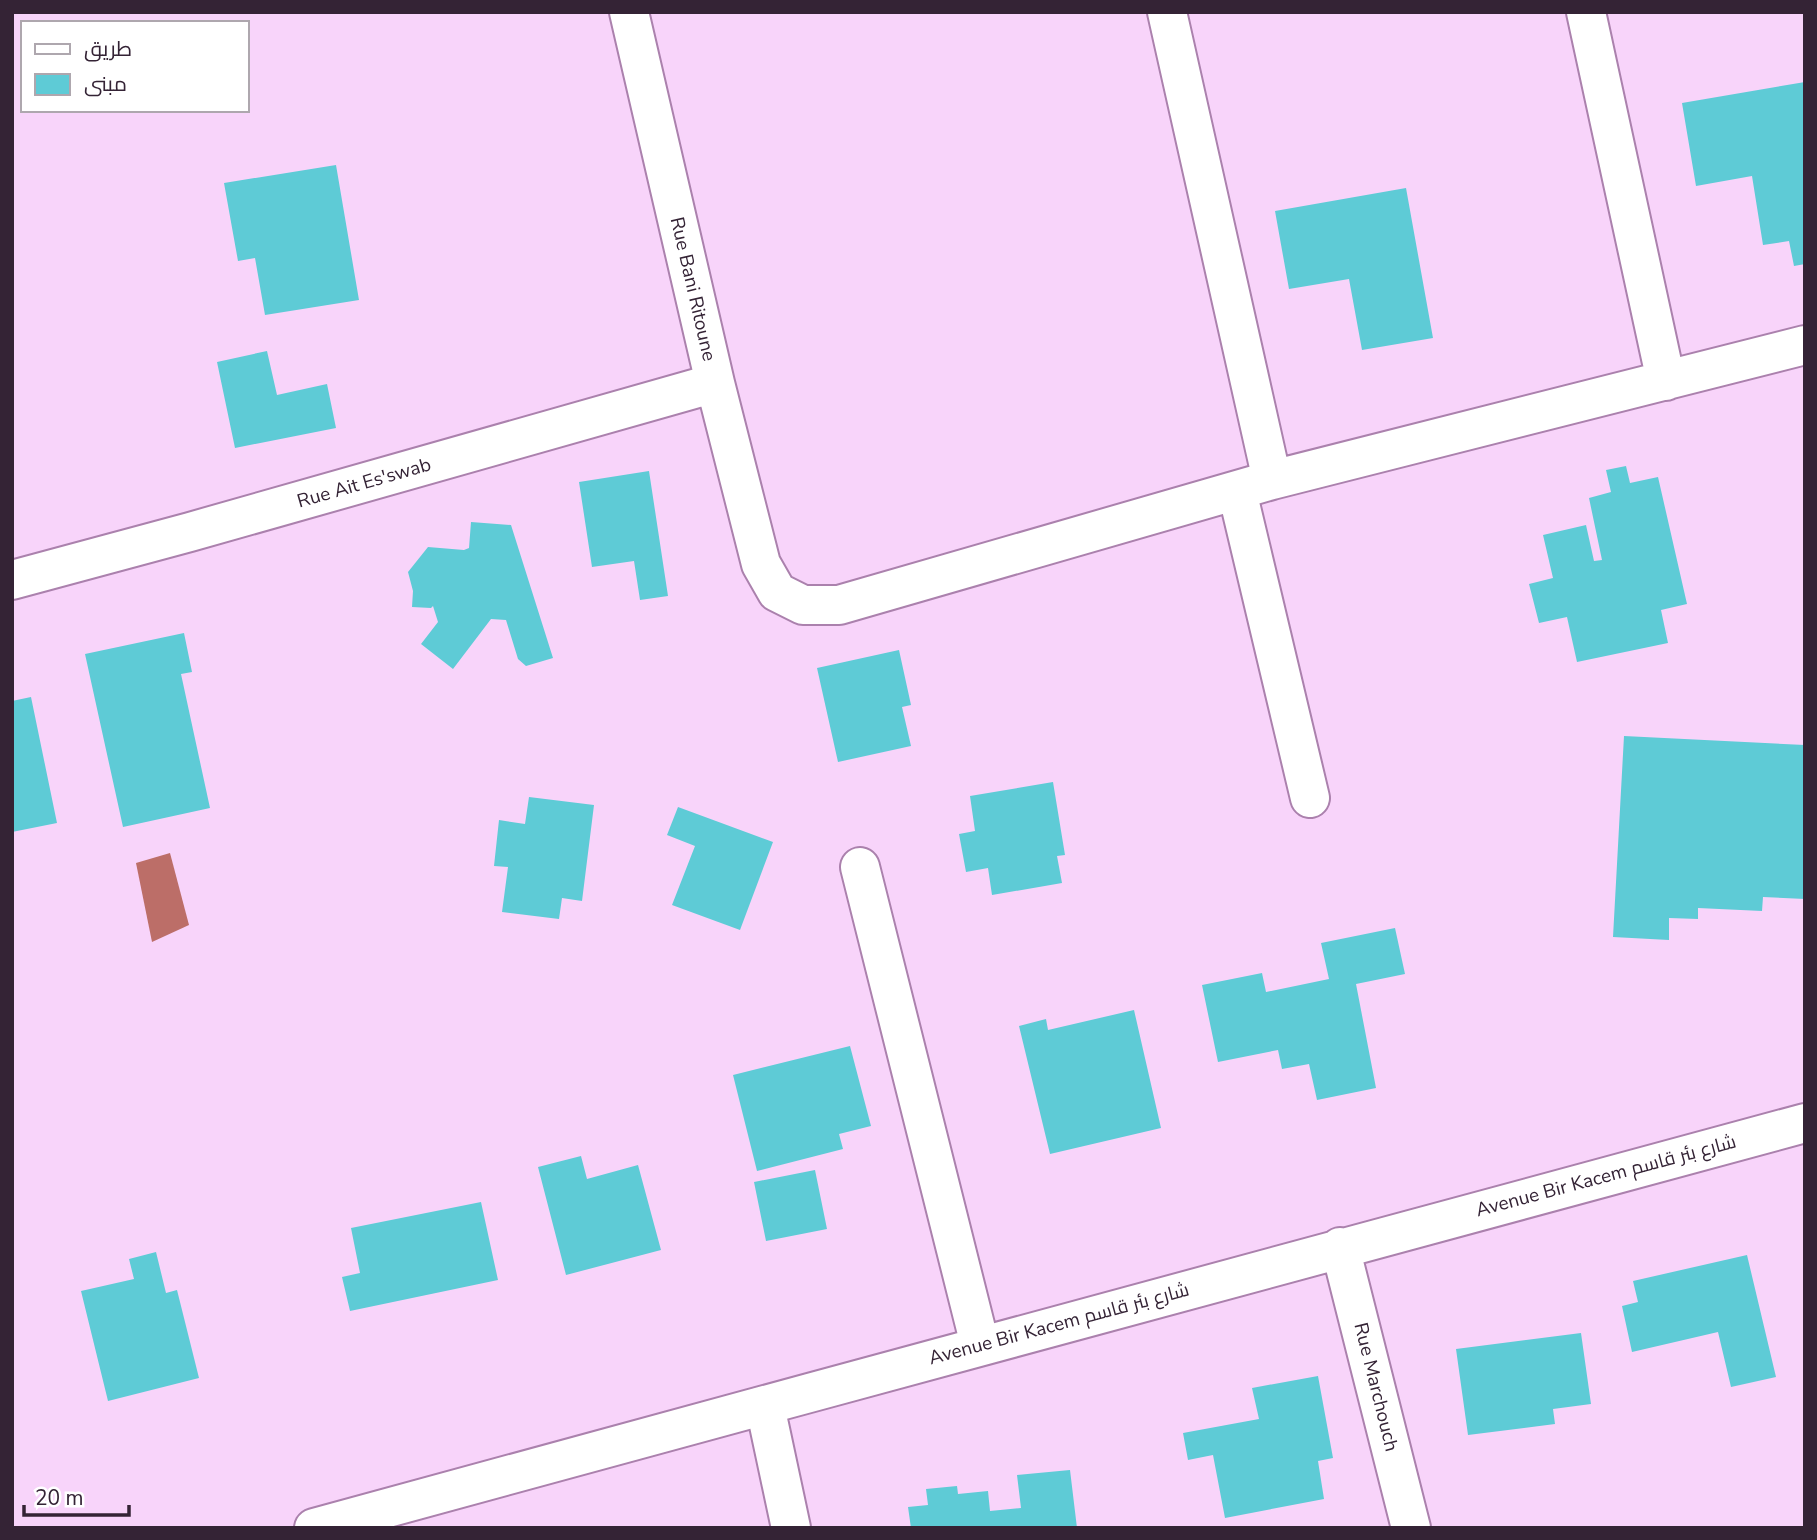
<svg xmlns="http://www.w3.org/2000/svg" width="1817" height="1540" font-family="'Nunito Sans',Cairo,sans-serif">
<style>
.water{fill:#bc6e68}
.building{fill:#5ecbd6}
.lines{fill:none;stroke-linecap:round;stroke-linejoin:round}
.minor-casing{stroke:#ab81ad;stroke-width:42}
.minor{stroke:#fff;stroke-width:38}
.labels{text-anchor:middle;dominant-baseline:central;stroke-width:7;stroke-linejoin:round;paint-order:stroke}
.street-label{font-size:19px;fill:#342335;stroke:#fff}
</style>
<rect width="100%" height="100%" fill="#f8d4fa"/>
<path class="water" d="M 170,853 L 189,925 L 152,942 L 136,863 Z"/>
<path class="building" d="M 1805,82 L 1805,264 L 1794,266 L 1789,241 L 1763,245 L 1752,176 L 1696,186 L 1682,103 Z
M 336,165 L 359,300 L 265,315 L 255,258 L 238,261 L 224,183 Z
M 1406,188 L 1433,338 L 1362,350 L 1349,279 L 1289,289 L 1275,211 Z
M 267,351 L 277,395 L 327,384 L 336,428 L 235,448 L 217,362 Z
M 1626,466 L 1630,483 L 1658,477 L 1687,604 L 1661,610 L 1668,643 L 1577,662 L 1567,617 L 1539,623 L 1529,584 L 1553,578 L 1543,535 L 1586,525 L 1594,561 L 1602,560 L 1589,498 L 1611,492 L 1606,470 Z
M 649,471 L 668,596 L 640,600 L 634,561 L 592,567 L 579,482 Z
M 471,522 L 511,525 L 553,658 L 526,666 L 518,659 L 506,620 L 491,619 L 453,669 L 421,644 L 438,622 L 433,606 L 431,608 L 412,607 L 413,591 L 408,572 L 428,547 L 464,550 L 469,548 Z
M 184,633 L 192,672 L 181,674 L 210,808 L 123,827 L 85,654 Z
M 899,650 L 911,705 L 902,707 L 911,746 L 838,762 L 817,668 Z
M 31,697 L 57,823 L 12,832 L 12,701 Z
M 1624,736 L 1805,745 L 1805,899 L 1763,897 L 1762,911 L 1698,908 L 1698,919 L 1669,918 L 1669,940 L 1613,937 Z
M 1053,782 L 1065,855 L 1057,856 L 1062,883 L 992,895 L 988,868 L 966,872 L 959,834 L 975,831 L 970,796 Z
M 529,797 L 594,805 L 582,901 L 562,898 L 559,919 L 502,912 L 508,867 L 494,866 L 499,820 L 525,824 Z
M 678,807 L 773,842 L 740,930 L 672,905 L 695,846 L 667,835 Z
M 1395,928 L 1405,974 L 1356,984 L 1376,1088 L 1317,1100 L 1309,1064 L 1282,1069 L 1278,1050 L 1218,1062 L 1202,985 L 1262,973 L 1266,992 L 1329,979 L 1321,943 Z
M 1134,1010 L 1161,1128 L 1050,1154 L 1019,1026 L 1046,1019 L 1048,1030 Z
M 850,1046 L 871,1126 L 839,1134 L 843,1149 L 757,1171 L 733,1075 Z
M 581,1156 L 587,1179 L 638,1165 L 661,1250 L 566,1275 L 538,1167 Z
M 815,1170 L 827,1229 L 766,1241 L 754,1182 Z
M 481,1202 L 498,1280 L 350,1311 L 342,1277 L 360,1273 L 351,1228 Z
M 156,1252 L 166,1293 L 177,1290 L 199,1378 L 108,1401 L 81,1291 L 134,1279 L 129,1259 Z
M 1747,1255 L 1776,1377 L 1731,1387 L 1718,1332 L 1632,1352 L 1622,1306 L 1638,1302 L 1633,1281 Z
M 1581,1333 L 1591,1404 L 1553,1409 L 1555,1424 L 1468,1435 L 1456,1349 Z
M 1318,1376 L 1333,1458 L 1318,1461 L 1324,1499 L 1225,1518 L 1213,1455 L 1188,1460 L 1183,1433 L 1259,1419 L 1252,1388 Z
M 1070,1470 L 1077,1528 L 911,1528 L 908,1507 L 928,1505 L 926,1489 L 957,1486 L 958,1494 L 988,1491 L 990,1511 L 1021,1508 L 1017,1475 Z"/>
<g class="lines">
<defs>
<path id="minor" d="M 629,12 L 715,383 L 761,564 L 777,592 L 803,605 L 839,605 L 1272,480 L 1805,345
M 1167,12 L 1272,480
M 1586,12 L 1666,381
M 1237,491 L 1310,798
M 12,580 L 190,532 L 715,383
M 860,867 L 980,1345
M 1340,1247 L 1411,1528
M 765,1406 L 791,1528
M 314,1528 C 811,1393 1307,1256 1805,1123"/>
</defs>
<use href="#minor" class="minor-casing"/>
<use href="#minor" class="minor"/>
</g>
<g class="labels">
<g class="street-label">
<text transform="translate(693 289) rotate(77)">Rue Bani Ritoune</text>
<text transform="translate(364 483) rotate(-16)">Rue Ait Es'swab</text>
<text transform="translate(1606 1176) rotate(-15)">Avenue Bir Kacem شارع بئر قاسم</text>
<text transform="translate(1059 1324) rotate(-15)">Avenue Bir Kacem شارع بئر قاسم</text>
<text transform="translate(1376 1387) rotate(76)">Rue Marchouch</text>
</g>
</g>
<rect width="1817" height="1540" fill="none" stroke="#342335" stroke-width="28"/>
<rect x="21" y="21" width="228" height="91" fill="#ffffff" stroke="#aea7ae" stroke-width="2"/>
<rect x="35" y="44" width="35" height="10" fill="#ffffff" stroke="#aea7ae" stroke-width="2"/>
<text x="84" y="56" font-size="21" fill="#342335">طريق</text>
<rect x="35" y="74" width="35" height="21" fill="#5ecbd6" stroke="#aea7ae" stroke-width="2"/>
<text x="84" y="91" font-size="21" fill="#342335">مبنى</text>
<path d="M24 1505v10h105v-10" fill="none" stroke="#342335" stroke-width="3.5"/>
<text x="35" y="1505" font-size="21" fill="#342335" stroke="#ffffff" stroke-width="5" paint-order="stroke">20 m</text>
</svg>
